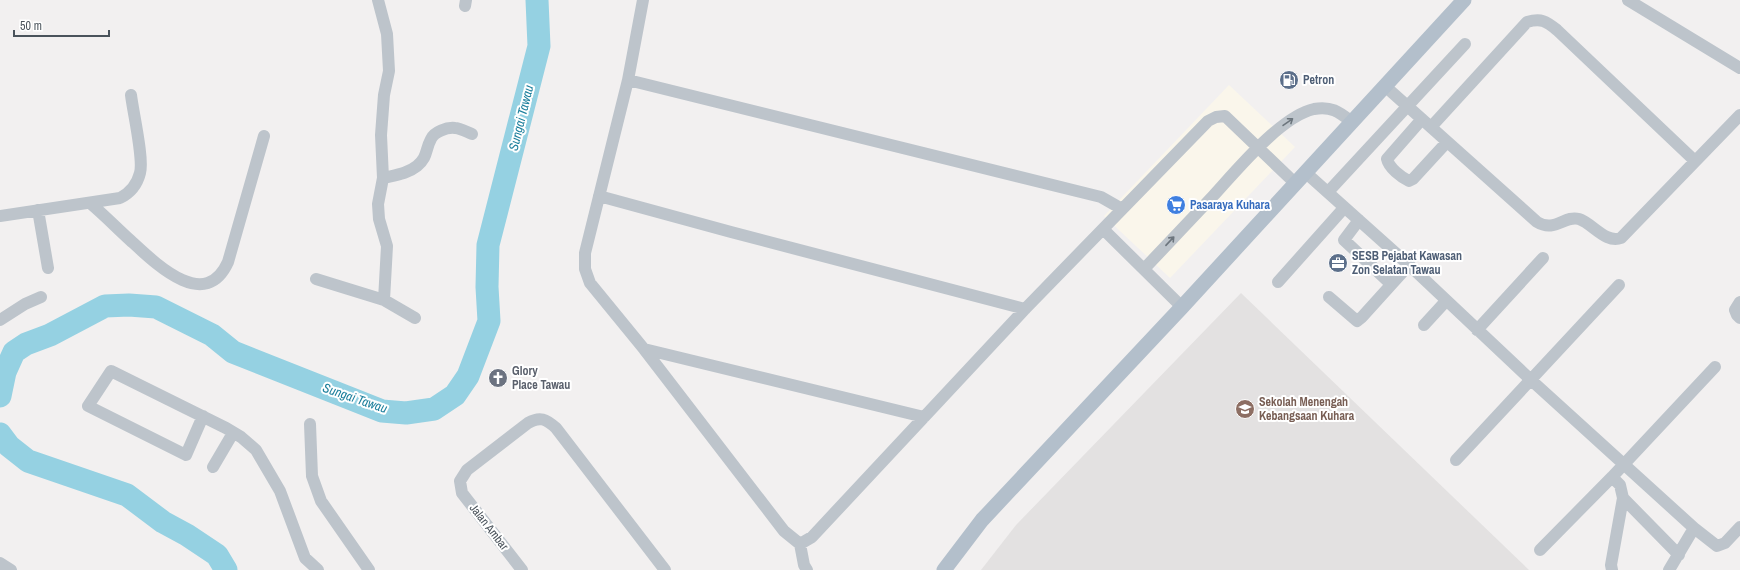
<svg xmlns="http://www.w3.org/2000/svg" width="1740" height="570" font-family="'Archivo Narrow',sans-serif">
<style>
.commercial{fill:#faf6eb}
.education{fill:#e3e1e1}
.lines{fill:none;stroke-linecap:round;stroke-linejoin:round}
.river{stroke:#95d1e2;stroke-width:23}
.minor{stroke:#bdc4cb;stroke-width:12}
.major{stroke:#b3bfcb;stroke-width:15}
.oneway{stroke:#6c757d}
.labels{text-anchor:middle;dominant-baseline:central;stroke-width:4;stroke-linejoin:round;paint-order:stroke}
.service-label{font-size:12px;font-weight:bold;fill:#4e5e75;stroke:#fff;text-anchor:start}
.shop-label{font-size:12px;font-weight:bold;fill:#366cbe;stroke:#fff;text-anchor:start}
.worship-label{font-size:12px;font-weight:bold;fill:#5b616d;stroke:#fff;text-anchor:start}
.education-label{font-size:12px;font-weight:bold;fill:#785e54;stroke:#fff;text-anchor:start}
.street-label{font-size:12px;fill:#4a535b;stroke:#fff}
.water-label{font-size:13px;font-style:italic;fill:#1c7f9c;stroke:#fff}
</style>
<rect width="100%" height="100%" fill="#f2f0f0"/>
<path class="commercial" d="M 1229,85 L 1295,147 L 1170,278 L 1104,216 Z"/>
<path class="education" d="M 1241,293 L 1529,570 L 981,570 L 1016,525 Z"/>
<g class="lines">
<path class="river" d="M 0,396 L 5,372 L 14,352 L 26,344 L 50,335 L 105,306 L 129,305 L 156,307 L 212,335 L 233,352 L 382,411 L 406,413 L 434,409 L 455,395 L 468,376 L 489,321 L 487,287 L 488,245 L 539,46 L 537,0
M 0,434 L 9,446 L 28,461 L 127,495 L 163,522 L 187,535 L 217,555 L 226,570"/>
<path class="minor" d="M 378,0 L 387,34 L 389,71 L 384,95 L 381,135 L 383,178 L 378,204 L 379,219 L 387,246 L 384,300
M 643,0 L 628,80 L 585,253 L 585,269 L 590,283 L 644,349 L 784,531 L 800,544 L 804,565 L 807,570
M 1628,0 L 1740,68
M 465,6 L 466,0
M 628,80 L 1101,197 L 1122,209
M 1386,87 L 1537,222 C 1555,233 1564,215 1579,219 C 1592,223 1606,244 1621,238 L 1740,115
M 1422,119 L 1387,159 C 1389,168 1401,177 1409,181 L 1413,179 L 1447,142
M 1431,127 L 1527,22 C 1541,18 1546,21 1557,30 L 1695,161
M 1305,172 L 1409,265 L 1531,380 L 1694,528 L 1717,546 L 1725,543 L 1740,527
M 383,178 C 395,175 407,174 417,166 C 428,157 425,150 431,139 C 434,132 447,127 455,128 C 460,128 467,132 472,134
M 1328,192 L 1465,44
M 599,196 L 731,232 L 1025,309
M 90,203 C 104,215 117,228 130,240 C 155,263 205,313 228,262 L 264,136
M 38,210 L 48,268
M 0,216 L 120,198 C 130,193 137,185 140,173 C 144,159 133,112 131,95
M 1359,220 L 1344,240 L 1391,284
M 1103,229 L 1182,307
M 1144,269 C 1167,245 1190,220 1213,196 C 1236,171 1281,116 1314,109 C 1332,106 1339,112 1352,122
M 316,279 L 384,300 L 415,318
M 1278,282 L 1344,208
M 1329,297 L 1357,321 L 1362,317 L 1409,265
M 1740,302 L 1735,310 L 1737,315 L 1740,318
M 0,320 L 25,304 L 41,297
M 1424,325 L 1446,301
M 1477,330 L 1543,258
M 644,349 L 924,417
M 203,416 L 186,455 L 88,406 L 111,371 L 226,428 L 241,437 L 256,450 L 280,491 L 305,558 L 318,570
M 310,424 L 312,476 L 321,501 L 369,570
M 1456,460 L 1619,285
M 213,467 L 233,433
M 1612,477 L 1620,485 L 1623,498 L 1611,565 L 1612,570
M 1623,498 L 1679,555
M 800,544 L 812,537 L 1025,309 L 1208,121 L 1216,117 L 1225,116 L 1295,183
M 1540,550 L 1612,477 L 1715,367
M 0,563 L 11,570
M 522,570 L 462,493 L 460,481 L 467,470 L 528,423 C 540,416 546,419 556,428 L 665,570
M 1669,570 L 1694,528"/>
<path class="major" d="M 944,570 L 982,520 L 1182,307 L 1464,0"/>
</g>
<defs><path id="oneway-shaft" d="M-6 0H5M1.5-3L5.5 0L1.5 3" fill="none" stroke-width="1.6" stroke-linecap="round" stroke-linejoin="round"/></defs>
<g class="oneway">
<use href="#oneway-shaft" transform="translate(1288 122) rotate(-35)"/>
<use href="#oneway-shaft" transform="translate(1170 241) rotate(-47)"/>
</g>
<defs>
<symbol id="fuel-disc" viewBox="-11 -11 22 22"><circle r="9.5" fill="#5c6f8a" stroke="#fff"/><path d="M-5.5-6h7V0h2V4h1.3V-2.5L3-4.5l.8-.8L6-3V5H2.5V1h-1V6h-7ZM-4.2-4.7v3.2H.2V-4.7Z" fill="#fff"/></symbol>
<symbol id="supermarket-disc" viewBox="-11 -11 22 22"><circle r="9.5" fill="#3f7fe0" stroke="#fff"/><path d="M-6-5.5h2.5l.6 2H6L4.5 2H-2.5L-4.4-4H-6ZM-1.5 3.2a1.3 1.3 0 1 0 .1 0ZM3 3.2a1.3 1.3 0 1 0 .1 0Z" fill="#fff"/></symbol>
<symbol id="office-disc" viewBox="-11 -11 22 22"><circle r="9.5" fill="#5c6f8a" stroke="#fff"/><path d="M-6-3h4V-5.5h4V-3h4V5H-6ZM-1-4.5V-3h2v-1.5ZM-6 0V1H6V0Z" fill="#fff"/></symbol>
<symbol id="church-disc" viewBox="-11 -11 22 22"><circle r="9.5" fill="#6b7280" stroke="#fff"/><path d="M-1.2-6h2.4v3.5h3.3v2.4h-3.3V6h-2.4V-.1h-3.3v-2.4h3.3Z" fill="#fff"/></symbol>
<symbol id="school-disc" viewBox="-11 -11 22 22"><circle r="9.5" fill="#8d6e63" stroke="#fff"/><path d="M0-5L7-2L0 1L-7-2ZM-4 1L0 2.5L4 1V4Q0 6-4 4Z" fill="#fff"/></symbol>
</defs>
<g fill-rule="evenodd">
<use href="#fuel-disc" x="1278" y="69" width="22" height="22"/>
<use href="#supermarket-disc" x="1165" y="194" width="22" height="22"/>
<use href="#office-disc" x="1327" y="252" width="22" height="22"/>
<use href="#church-disc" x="487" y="367" width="22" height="22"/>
<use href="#school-disc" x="1234" y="398" width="22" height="22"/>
</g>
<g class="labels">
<g class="service-label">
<text x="1303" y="80">Petron</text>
<text x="1352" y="256">SESB Pejabat Kawasan<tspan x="1352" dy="14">Zon Selatan Tawau</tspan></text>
</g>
<g class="shop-label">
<text x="1190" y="205">Pasaraya Kuhara</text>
</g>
<g class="worship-label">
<text x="512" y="371">Glory<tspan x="512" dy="14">Place Tawau</tspan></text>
</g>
<g class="education-label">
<text x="1259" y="402">Sekolah Menengah<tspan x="1259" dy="14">Kebangsaan Kuhara</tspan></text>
</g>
<g class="street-label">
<text transform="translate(489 527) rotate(52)">Jalan Ambar</text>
</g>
<g class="water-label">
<text transform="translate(521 118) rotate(-76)">Sungai Tawau</text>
<text transform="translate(355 398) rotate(19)">Sungai Tawau</text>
</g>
</g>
<path d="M14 30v6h95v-6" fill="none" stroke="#4a535b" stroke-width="2"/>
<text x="20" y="30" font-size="12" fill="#4a535b" stroke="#ffffff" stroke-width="3" paint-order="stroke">50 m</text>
</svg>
